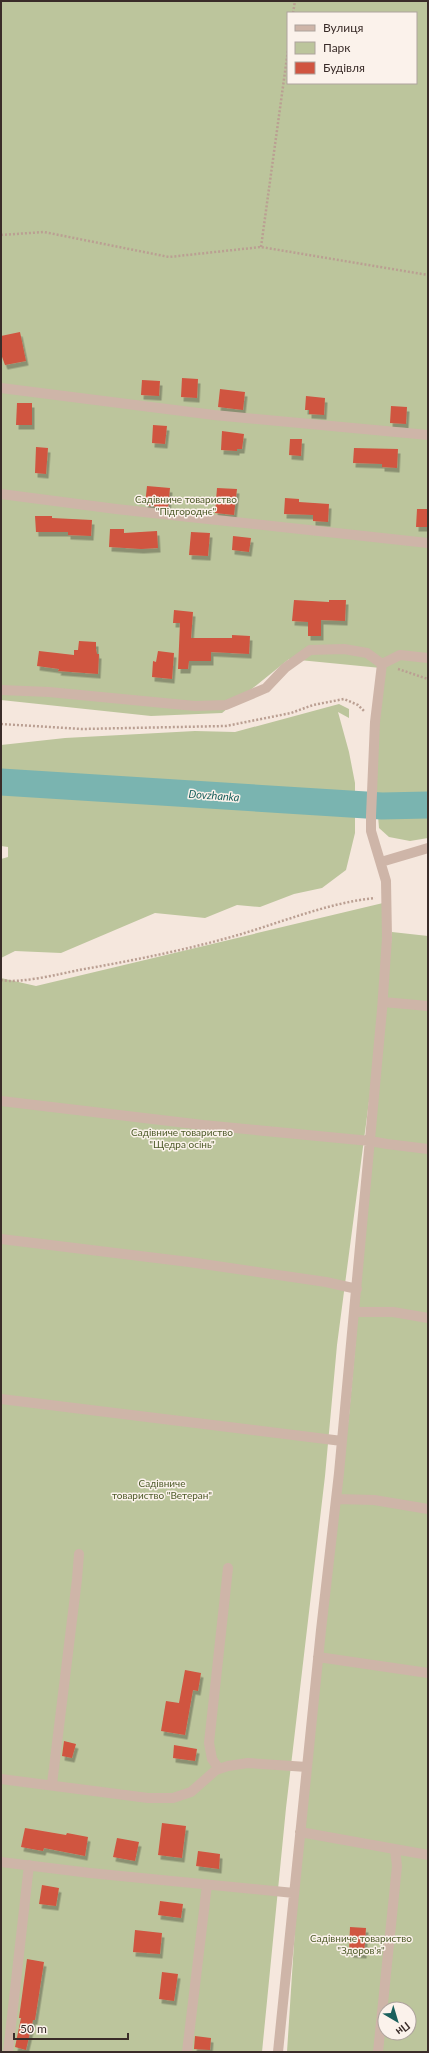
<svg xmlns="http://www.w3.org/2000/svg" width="429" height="2053" font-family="Lato,sans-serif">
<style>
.green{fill:#bcc59c;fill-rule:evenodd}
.water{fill:#7ab4b0}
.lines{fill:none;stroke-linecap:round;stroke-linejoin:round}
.river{stroke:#7ab4b0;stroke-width:27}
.building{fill:#d05440;filter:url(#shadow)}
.path{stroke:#ba9f92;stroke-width:2.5;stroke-dasharray:2 2;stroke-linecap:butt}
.minor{stroke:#ceb5a8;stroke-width:10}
.labels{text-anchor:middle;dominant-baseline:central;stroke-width:3;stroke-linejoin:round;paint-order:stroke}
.park-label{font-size:10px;fill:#4e5b2a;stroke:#fbf2eb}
.water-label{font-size:11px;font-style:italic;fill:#1a605d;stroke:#fbf2eb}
</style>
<defs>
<filter id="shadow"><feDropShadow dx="2.5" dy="4.5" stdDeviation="0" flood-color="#0004"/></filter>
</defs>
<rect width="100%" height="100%" fill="#f5e7dd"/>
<path class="green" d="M 1,1 L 428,1 L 428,795 L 381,800 L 371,795 L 381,668 L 289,659 L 222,713 L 151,716 L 1,700 ZM 288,13 L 416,13 L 416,83 L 288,83 Z
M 339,704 L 349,709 L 349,718 L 338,712 L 349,752 L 355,783 L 355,833 L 346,870 L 322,888 L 294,894 L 260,907 L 237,905 L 205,918 L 155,913 L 61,953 L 15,951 L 1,958 L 1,859 L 8,857 L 8,847 L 1,846 L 1,745 L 65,738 L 195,731 L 235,732 Z
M 382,806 L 385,810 L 410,811 L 428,814 L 428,838 L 410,841 L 389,837 L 379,828 L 378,816 Z
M 383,903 L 386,972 L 337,1345 L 325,1476 L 286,1808 L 262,2052 L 1,2052 L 1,978 L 36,986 Z
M 392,932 L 428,936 L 428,2052 L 287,2052 L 304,1788 L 349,1415 ZM 385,2009 L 409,2009 L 409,2033 L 385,2033 Z"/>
<path class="water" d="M 393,794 L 428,795 L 428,814 L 410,811 L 380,810 L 381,800 L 388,799 Z"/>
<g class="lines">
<path class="river" d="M 1,782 L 382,806 L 428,805"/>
</g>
<path class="building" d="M 20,332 L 26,361 L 5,365 L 1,354 L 1,336 Z
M 182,378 L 198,379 L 197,398 L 181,397 Z
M 142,380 L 160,381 L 159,396 L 141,395 Z
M 220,389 L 245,392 L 243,410 L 218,407 Z
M 306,396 L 325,398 L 324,415 L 309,414 L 309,410 L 305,410 Z
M 17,403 L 32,403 L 32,425 L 16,425 Z
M 391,406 L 407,407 L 406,424 L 390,423 Z
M 153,425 L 167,426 L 165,444 L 152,443 Z
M 222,431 L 244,434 L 242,449 L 237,449 L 237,451 L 221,450 Z
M 290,439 L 302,439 L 301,456 L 289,455 Z
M 36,447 L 48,448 L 46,474 L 35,473 Z
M 354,448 L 398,449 L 397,468 L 382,467 L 382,464 L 353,463 Z
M 147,486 L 170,488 L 168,508 L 145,505 Z
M 217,488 L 237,489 L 234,515 L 215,513 Z
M 285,498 L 299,499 L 299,502 L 329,504 L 328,522 L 313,521 L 313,515 L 284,514 Z
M 417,509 L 428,509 L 428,527 L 416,527 Z
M 35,516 L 52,516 L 52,518 L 92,520 L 91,536 L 68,535 L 68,532 L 36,532 Z
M 110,529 L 124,529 L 124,533 L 157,531 L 158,548 L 141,549 L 109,547 Z
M 191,532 L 210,533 L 208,556 L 189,555 Z
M 233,536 L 251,538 L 249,552 L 232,550 Z
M 294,600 L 329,602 L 329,600 L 346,600 L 345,621 L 321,620 L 321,636 L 308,636 L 308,622 L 292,621 Z
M 174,610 L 193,612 L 191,638 L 232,638 L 232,635 L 250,636 L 249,654 L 211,652 L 211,661 L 189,661 L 188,669 L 178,669 L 180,623 L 173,623 Z
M 79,641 L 96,642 L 96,649 L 97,654 L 99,654 L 98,674 L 58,671 L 59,669 L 37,666 L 39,651 L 74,655 L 74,650 L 78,650 Z
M 158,651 L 174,653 L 172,679 L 152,677 L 153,661 L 156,662 Z
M 185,1670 L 201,1673 L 198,1691 L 193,1690 L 185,1735 L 161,1731 L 166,1701 L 179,1703 Z
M 64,1741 L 76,1744 L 72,1758 L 62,1756 Z
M 174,1745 L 197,1749 L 195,1761 L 173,1758 Z
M 162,1823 L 186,1826 L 182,1858 L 158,1855 Z
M 25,1828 L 66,1835 L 67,1833 L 88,1837 L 85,1856 L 44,1848 L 43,1851 L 21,1847 Z
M 117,1838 L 139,1842 L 135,1861 L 113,1857 Z
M 198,1851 L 220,1854 L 219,1869 L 196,1866 Z
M 42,1885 L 59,1888 L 56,1906 L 39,1904 Z
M 160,1901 L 183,1904 L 181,1918 L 158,1915 Z
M 350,1927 L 366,1928 L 364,1954 L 349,1953 Z
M 135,1930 L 162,1933 L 160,1954 L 133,1952 Z
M 27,1959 L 44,1962 L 35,2020 L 33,2020 L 26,2050 L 15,2047 L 21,2018 L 19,2018 Z
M 162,1972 L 178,1974 L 174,2001 L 159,1999 Z
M 195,2036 L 211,2038 L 210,2050 L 194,2049 Z"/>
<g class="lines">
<path class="path" d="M 293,13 L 295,1
M 1,235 L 44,232 L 169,257 L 261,247 L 428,275
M 261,247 L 288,50
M 398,669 L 428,679
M 1,724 L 81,729 L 226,726 L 291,713 L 313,705 L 344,699 L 358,705 L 365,712
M 1,980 C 19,984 60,974 79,970 C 130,961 181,951 231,937 C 278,924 326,903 375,898"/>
<path class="minor" d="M 1,388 L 214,415 L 428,435
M 1,494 L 116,509 L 428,543
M 382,664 L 400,655 L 428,658
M 1,690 L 49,692 L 195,706 L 226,705 L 266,688 L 285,668 L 310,650 L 344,649 L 367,653 L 382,664
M 381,862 L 428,848
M 383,1002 L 428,1006
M 1,1101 L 203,1125 L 370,1141 L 387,1144 L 428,1149
M 1,1239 L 189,1262 L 326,1282 L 357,1289
M 355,1312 L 393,1312 L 428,1318
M 1,1399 L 342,1441
M 336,1499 L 374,1500 L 428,1509
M 318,1657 L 428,1673
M 219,1769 L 212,1759 L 209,1743 L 228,1568
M 1,1779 L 148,1798 L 173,1798 L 191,1792 L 216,1770 L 228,1766 L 248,1763 L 307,1767
M 52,1784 L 77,1579 L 79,1554
M 300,1832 L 428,1855
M 1,1862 L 90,1873 L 294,1893
M 8,2052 L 29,1865
M 187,2052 L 207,1885
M 278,2052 L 321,1630 L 339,1473 L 382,1010 L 387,938 L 386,881 L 371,831 L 371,816 L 375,722 L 382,664
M 378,2052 L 397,1866 L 395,1850"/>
</g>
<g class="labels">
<g class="park-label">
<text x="186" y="499">Садівниче товариство<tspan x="186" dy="12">"Підгороднє"</tspan></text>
<text x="182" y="1132">Садівниче товариство<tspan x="182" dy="12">"Щедра осінь"</tspan></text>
<text x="162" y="1483">Садівниче<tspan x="162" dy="12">товариство "Ветеран"</tspan></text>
<text x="361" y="1938">Садівниче товариство<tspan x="361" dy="12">"Здоров'я"</tspan></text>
</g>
<g class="water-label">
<text transform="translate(214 795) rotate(4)">Dovzhanka</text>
</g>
</g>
<rect width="429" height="2053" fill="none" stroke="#3a2c29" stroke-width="4"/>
<rect x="287" y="12" width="130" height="72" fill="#fbf2eb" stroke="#aea39d"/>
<rect x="295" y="25" width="20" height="6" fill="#ceb5a8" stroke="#aea39d"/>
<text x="323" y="32" font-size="12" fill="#3a2c29">Вулиця</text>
<rect x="295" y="42" width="20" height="12" fill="#bcc59c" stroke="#aea39d"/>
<text x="323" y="52" font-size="12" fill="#3a2c29">Парк</text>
<rect x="295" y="62" width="20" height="12" fill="#d05440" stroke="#aea39d"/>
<text x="323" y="72" font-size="12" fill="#3a2c29">Будівля</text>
<g transform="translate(397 2021) rotate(142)"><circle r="19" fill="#fbf2eb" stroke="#aea39d"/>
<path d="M0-3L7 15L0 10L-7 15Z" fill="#1a605d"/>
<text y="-6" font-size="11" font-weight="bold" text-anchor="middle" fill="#3a2c29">Пн</text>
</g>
<path d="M14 2033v6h114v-6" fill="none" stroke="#3a2c29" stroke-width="2"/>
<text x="20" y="2033" font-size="12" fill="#3a2c29" stroke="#fbf2eb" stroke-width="3" paint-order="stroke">50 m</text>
</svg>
